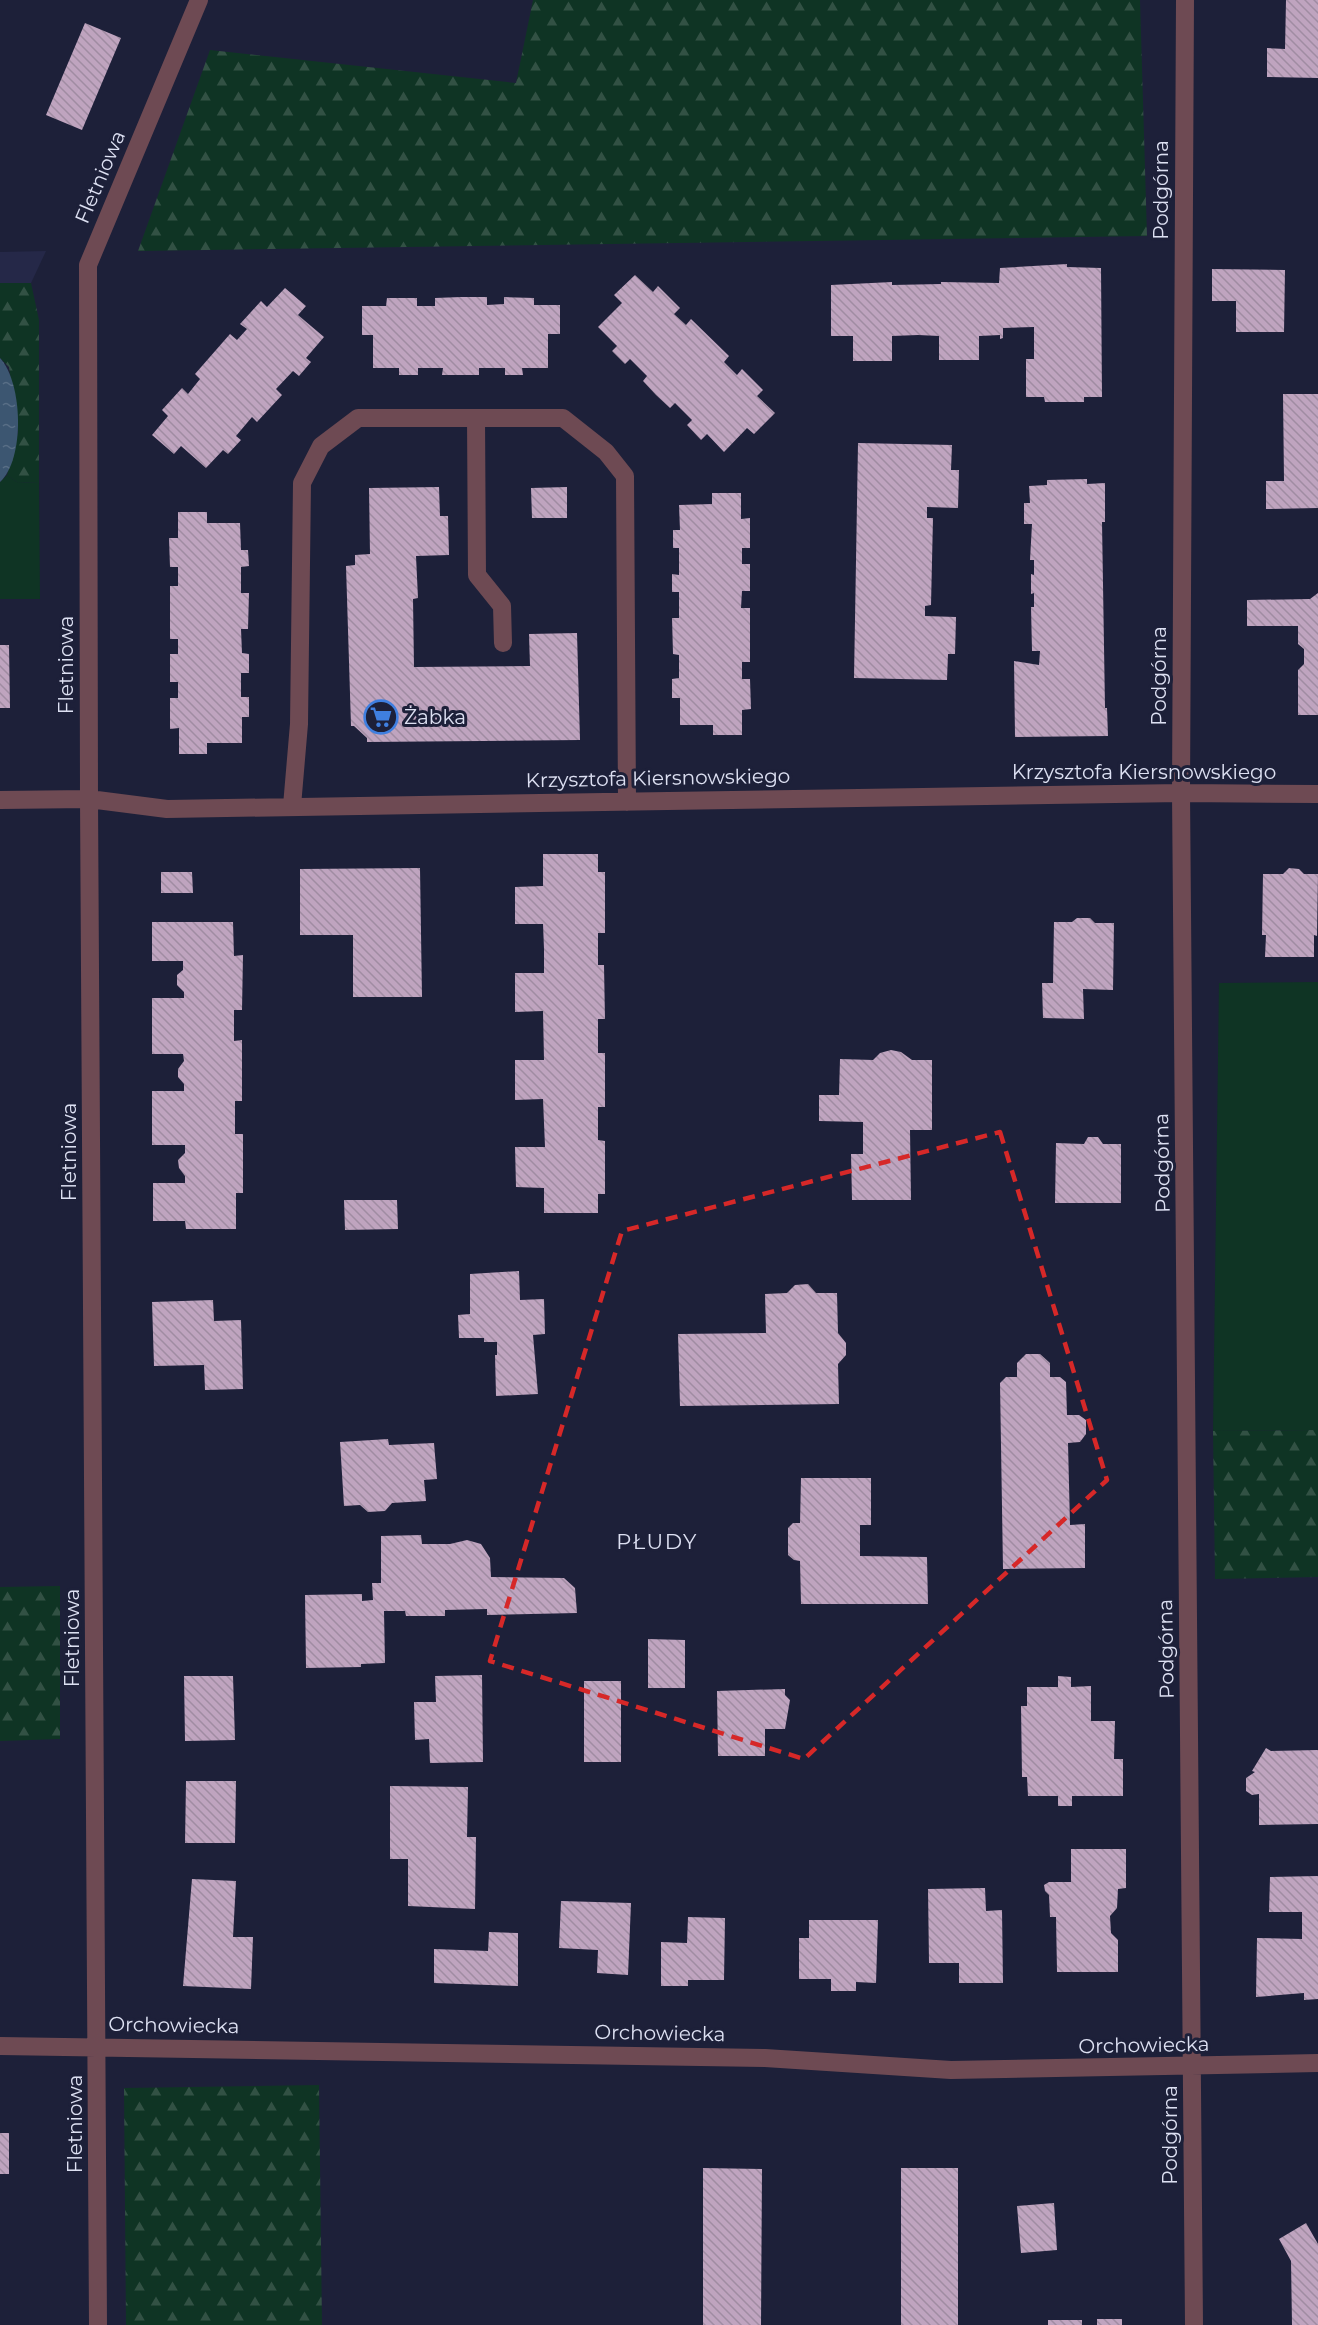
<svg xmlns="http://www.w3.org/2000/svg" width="1318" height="2325" font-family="Montserrat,sans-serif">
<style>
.built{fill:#252848}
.green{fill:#0f3424}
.forest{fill:url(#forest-firs)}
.water{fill:url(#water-ripples)}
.building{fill:url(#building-back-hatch)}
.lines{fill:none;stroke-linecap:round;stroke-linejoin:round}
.minor{stroke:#6e4a53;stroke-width:18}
.marked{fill:none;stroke:#d62828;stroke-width:4.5;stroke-dasharray:12 8;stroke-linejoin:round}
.labels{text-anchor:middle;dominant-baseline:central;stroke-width:6;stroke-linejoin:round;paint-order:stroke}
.street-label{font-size:20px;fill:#dde0f2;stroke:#1d2039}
.poi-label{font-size:20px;fill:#dde0f2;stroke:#1d2039;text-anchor:start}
.neighbourhood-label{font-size:21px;letter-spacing:1.5px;fill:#dde0f2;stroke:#1d2039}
</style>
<defs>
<pattern id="forest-firs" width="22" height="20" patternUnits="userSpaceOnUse" patternTransform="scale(1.5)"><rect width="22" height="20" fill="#0f3424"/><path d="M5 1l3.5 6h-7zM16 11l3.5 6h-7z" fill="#325144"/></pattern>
<pattern id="water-ripples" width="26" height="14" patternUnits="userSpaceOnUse" patternTransform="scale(1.5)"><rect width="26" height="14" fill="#3c5671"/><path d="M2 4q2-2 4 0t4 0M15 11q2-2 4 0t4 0" fill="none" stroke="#586e86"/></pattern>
<pattern id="building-back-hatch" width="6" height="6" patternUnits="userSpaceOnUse" patternTransform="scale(1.5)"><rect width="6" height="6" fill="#bfa4bf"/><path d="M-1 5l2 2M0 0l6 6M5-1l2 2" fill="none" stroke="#a08ca2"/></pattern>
</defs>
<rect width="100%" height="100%" fill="#1d2039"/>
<path class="built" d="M 46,251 L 31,283 L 0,283 L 0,252 Z"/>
<path class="green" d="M 7,475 L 17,482 L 39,483 L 40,599 L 0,599 L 0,482 Z
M 1318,982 L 1318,1430 L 1213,1431 L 1219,983 Z"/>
<path class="forest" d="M 533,0 L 1140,0 L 1147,236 L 138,251 L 210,50 L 516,83 Z
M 0,283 L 31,283 L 39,320 L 39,483 L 17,482 L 7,475 L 18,432 L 9,367 L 0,358 Z
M 1318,1430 L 1318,1577 L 1215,1579 L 1213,1431 Z
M 60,1586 L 60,1739 L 0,1741 L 0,1587 Z
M 319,2085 L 322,2325 L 126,2325 L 124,2088 Z"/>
<path class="water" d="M 0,358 C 23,383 25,459 0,482 Z"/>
<path class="building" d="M 1286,0 L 1318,0 L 1318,78 L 1267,77 L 1267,48 L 1285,49 Z
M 85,23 L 121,38 L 82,130 L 46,115 Z
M 1067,264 L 1067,267 L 1101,268 L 1102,397 L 1084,397 L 1084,402 L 1045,402 L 1044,397 L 1026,397 L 1026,359 L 1034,359 L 1034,327 L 1003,328 L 1003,338 L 1000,339 L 1000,335 L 979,336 L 979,360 L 939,360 L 939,336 L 918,335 L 892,336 L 892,361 L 853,361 L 853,336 L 831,336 L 831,285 L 892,282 L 892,285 L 941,284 L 941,282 L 999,283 L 1000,268 Z
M 1212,269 L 1285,270 L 1284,332 L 1236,332 L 1236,301 L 1212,301 Z
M 635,275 L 653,292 L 658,286 L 680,308 L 674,314 L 686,325 L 691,319 L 729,356 L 724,362 L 737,375 L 742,369 L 763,390 L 757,396 L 775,413 L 754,434 L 747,428 L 724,452 L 707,434 L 701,440 L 687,425 L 692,420 L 675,403 L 670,408 L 656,395 L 643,381 L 647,376 L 630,359 L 625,364 L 612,351 L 617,346 L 598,327 L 622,303 L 614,295 Z
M 285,288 L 306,306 L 298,315 L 324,337 L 306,358 L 311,362 L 299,376 L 293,371 L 276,389 L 282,395 L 257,422 L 252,417 L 236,436 L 241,440 L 228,454 L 223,450 L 206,468 L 181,446 L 174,454 L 152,435 L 168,416 L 162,410 L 182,388 L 188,394 L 200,379 L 195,374 L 230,334 L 237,340 L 247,329 L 240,324 L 261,301 L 267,307 Z
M 461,297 L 487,297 L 487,305 L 504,304 L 504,297 L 534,298 L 534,305 L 560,305 L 560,334 L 548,334 L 548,368 L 522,368 L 523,375 L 505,375 L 505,368 L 479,368 L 479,375 L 442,375 L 443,368 L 418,368 L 418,375 L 399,375 L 399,368 L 373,368 L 373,335 L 362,335 L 362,306 L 386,306 L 387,298 L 417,298 L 417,306 L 435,306 L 435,298 Z
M 1283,394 L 1318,394 L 1318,508 L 1266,509 L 1266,481 L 1284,481 Z
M 858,443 L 952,445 L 951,470 L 959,470 L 958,508 L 927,507 L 927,518 L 933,518 L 931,605 L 925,606 L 925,616 L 956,617 L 955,654 L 948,654 L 947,680 L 854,678 Z
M 1087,479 L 1087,484 L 1105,483 L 1105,522 L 1102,522 L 1105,708 L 1107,708 L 1108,736 L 1015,737 L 1014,661 L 1039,665 L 1040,651 L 1032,651 L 1031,607 L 1034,607 L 1034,593 L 1031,594 L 1031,574 L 1034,575 L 1034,560 L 1030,560 L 1032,524 L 1024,524 L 1024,503 L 1030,503 L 1029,486 L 1047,485 L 1047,480 Z
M 439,487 L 440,516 L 448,516 L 449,555 L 416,556 L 418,598 L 413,599 L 414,667 L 530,666 L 529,634 L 577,633 L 580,740 L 367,742 L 367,738 L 354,726 L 351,726 L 346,566 L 355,565 L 355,555 L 370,554 L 369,488 Z
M 567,487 L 567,518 L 532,518 L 531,488 Z
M 712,493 L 741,493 L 741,519 L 750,518 L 750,548 L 742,548 L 742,564 L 750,564 L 750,591 L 742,591 L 741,608 L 750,608 L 750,662 L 742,662 L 742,679 L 750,679 L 751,709 L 742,710 L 742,735 L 713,735 L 713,725 L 680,725 L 680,698 L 672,698 L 672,679 L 679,678 L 679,655 L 673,654 L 672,618 L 679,618 L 679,592 L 672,592 L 672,574 L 679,575 L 679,548 L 673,548 L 673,530 L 680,530 L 679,505 L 712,504 Z
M 178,512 L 207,512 L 207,523 L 240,523 L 241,550 L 248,550 L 249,566 L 241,567 L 241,593 L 249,593 L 248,629 L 241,629 L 242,653 L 249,654 L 249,673 L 241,673 L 241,697 L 249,697 L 249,717 L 242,717 L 242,743 L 207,743 L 207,754 L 179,754 L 179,728 L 170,729 L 170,698 L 178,698 L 178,682 L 170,682 L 170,654 L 178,654 L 178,639 L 170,639 L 170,586 L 178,586 L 178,567 L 170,567 L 169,538 L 178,538 Z
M 1318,593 L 1318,715 L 1298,715 L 1298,670 L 1304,664 L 1304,649 L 1298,644 L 1298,626 L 1247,626 L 1247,600 L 1310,599 Z
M 0,645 L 9,645 L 10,708 L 0,708 Z
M 543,854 L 598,854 L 598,872 L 605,872 L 605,933 L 598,933 L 598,965 L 604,965 L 605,1019 L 598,1019 L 598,1053 L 605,1053 L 605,1107 L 598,1107 L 598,1140 L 605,1141 L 605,1194 L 598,1194 L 598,1213 L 544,1213 L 544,1188 L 516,1187 L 515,1147 L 545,1147 L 543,1099 L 515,1100 L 515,1060 L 544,1060 L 543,1011 L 515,1012 L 515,973 L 544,973 L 544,949 L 543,924 L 515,924 L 515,887 L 543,886 Z
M 420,868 L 422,997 L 353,997 L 353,935 L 300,935 L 300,869 Z
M 1289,868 L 1299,869 L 1304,874 L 1318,874 L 1317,936 L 1314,935 L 1314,957 L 1265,957 L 1266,935 L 1262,935 L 1263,874 L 1283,874 Z
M 161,872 L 192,872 L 193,893 L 161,893 Z
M 1077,918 L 1090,918 L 1095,923 L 1114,923 L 1113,990 L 1083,989 L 1084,1019 L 1043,1018 L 1042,983 L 1053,983 L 1054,922 L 1072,922 Z
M 152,922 L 233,922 L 234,956 L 243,955 L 242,1010 L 234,1010 L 234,1041 L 242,1040 L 242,1101 L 235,1101 L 235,1134 L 243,1134 L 243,1193 L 236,1193 L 236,1229 L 186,1229 L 185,1221 L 153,1221 L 153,1183 L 185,1183 L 185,1176 L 179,1168 L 178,1160 L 185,1153 L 185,1145 L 152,1145 L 152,1091 L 184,1091 L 184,1084 L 178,1077 L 178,1069 L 184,1061 L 183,1054 L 152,1054 L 152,998 L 184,998 L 184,992 L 177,985 L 177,975 L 183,970 L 183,961 L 152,961 Z
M 891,1050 L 901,1052 L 912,1060 L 932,1060 L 932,1130 L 910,1130 L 911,1200 L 852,1200 L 851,1154 L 863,1154 L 863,1122 L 819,1121 L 819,1095 L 839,1095 L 840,1059 L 873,1060 L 880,1053 Z
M 1088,1137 L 1098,1137 L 1103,1144 L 1121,1144 L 1121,1203 L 1055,1203 L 1056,1143 L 1084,1144 Z
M 344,1200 L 397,1200 L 398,1229 L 345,1230 Z
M 519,1271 L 520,1300 L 544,1299 L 545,1334 L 533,1335 L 538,1394 L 496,1396 L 495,1355 L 497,1355 L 497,1342 L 484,1342 L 484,1338 L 459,1338 L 458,1315 L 470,1314 L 470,1274 Z
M 808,1284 L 816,1293 L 837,1293 L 838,1333 L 846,1343 L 846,1355 L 838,1364 L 839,1404 L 680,1406 L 678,1334 L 766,1333 L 765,1294 L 787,1293 L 795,1285 Z
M 213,1300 L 214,1321 L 241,1320 L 243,1389 L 205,1390 L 204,1365 L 154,1366 L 152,1302 Z
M 1026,1354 L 1040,1354 L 1050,1363 L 1050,1377 L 1060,1377 L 1066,1382 L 1067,1415 L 1079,1415 L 1086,1420 L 1086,1434 L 1080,1442 L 1068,1443 L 1070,1525 L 1085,1524 L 1085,1568 L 1003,1569 L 1000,1383 L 1006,1377 L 1017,1377 L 1017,1363 Z
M 388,1439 L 389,1445 L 434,1443 L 437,1479 L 424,1480 L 426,1501 L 392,1503 L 385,1511 L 368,1512 L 360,1505 L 344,1506 L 340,1442 Z
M 801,1478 L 871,1478 L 871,1525 L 860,1525 L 860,1556 L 927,1557 L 928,1604 L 801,1604 L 800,1561 L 794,1560 L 788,1555 L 788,1528 L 793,1523 L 800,1523 Z
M 421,1535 L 422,1544 L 450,1544 L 467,1540 L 481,1544 L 490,1558 L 491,1577 L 564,1578 L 575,1588 L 577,1613 L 487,1615 L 487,1609 L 445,1610 L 445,1616 L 406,1616 L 405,1611 L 384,1611 L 385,1663 L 361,1664 L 361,1667 L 306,1668 L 305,1595 L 362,1594 L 362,1601 L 373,1600 L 372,1583 L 381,1583 L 381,1536 Z
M 648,1639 L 685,1640 L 685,1688 L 648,1688 Z
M 482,1675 L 483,1762 L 430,1763 L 429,1739 L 415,1740 L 414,1702 L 436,1702 L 435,1676 Z
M 184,1676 L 233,1676 L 235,1740 L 185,1741 Z
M 1058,1676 L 1071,1677 L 1071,1687 L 1091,1686 L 1091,1721 L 1115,1721 L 1114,1759 L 1123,1759 L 1123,1796 L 1072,1796 L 1072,1806 L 1058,1806 L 1058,1796 L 1028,1796 L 1027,1777 L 1022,1777 L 1021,1706 L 1027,1706 L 1027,1687 L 1058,1687 Z
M 584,1681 L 621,1681 L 621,1762 L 584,1762 Z
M 785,1689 L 785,1695 L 790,1700 L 785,1729 L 765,1729 L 765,1756 L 718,1756 L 717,1691 Z
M 1266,1748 L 1271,1751 L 1318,1750 L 1318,1824 L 1259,1825 L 1259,1794 L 1252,1795 L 1246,1791 L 1246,1778 L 1255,1772 L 1252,1771 Z
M 186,1781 L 236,1781 L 235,1843 L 185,1843 Z
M 390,1786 L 468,1787 L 467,1837 L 476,1837 L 475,1909 L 408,1906 L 408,1859 L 390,1859 Z
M 1071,1849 L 1126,1849 L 1126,1888 L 1118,1889 L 1117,1908 L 1110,1916 L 1111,1933 L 1118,1940 L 1118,1972 L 1057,1972 L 1056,1917 L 1050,1917 L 1049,1895 L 1045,1891 L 1044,1885 L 1049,1882 L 1071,1882 Z
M 1318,1876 L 1318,1999 L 1304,2000 L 1304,1993 L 1256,1997 L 1257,1938 L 1302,1939 L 1302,1912 L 1269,1912 L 1270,1877 Z
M 192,1879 L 236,1881 L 233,1937 L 253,1937 L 251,1989 L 183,1986 Z
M 985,1888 L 986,1911 L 1002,1910 L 1003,1983 L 959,1983 L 959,1963 L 929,1963 L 928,1889 Z
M 561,1901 L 631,1903 L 628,1975 L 597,1973 L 598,1950 L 559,1948 Z
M 688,1917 L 725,1918 L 724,1980 L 688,1980 L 688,1986 L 661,1986 L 661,1942 L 687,1943 Z
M 809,1920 L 878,1920 L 876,1983 L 856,1982 L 856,1991 L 831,1991 L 831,1979 L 799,1979 L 799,1938 L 809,1938 Z
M 489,1932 L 518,1933 L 518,1986 L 434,1983 L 434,1949 L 488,1951 Z
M 0,2133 L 9,2133 L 9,2174 L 0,2174 Z
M 703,2168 L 762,2169 L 761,2325 L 703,2325 Z
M 901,2168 L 958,2168 L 958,2325 L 901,2325 Z
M 1054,2203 L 1057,2250 L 1021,2253 L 1017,2206 Z
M 1306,2223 L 1318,2244 L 1318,2325 L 1292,2325 L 1291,2261 L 1279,2239 Z
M 1097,2319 L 1122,2319 L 1122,2325 L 1097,2325 Z
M 1048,2320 L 1082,2320 L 1082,2325 L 1048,2325 Z"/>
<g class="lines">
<path class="minor" d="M 1185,0 L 1181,793 L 1194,2325
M 476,418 L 477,575 L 502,606 L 503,643
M 0,800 L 89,799 L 167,809 L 1181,793 L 1318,794
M 292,806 L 299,724 L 302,483 L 321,446 L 358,418 L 563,418 L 606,452 L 625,476 L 627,802
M 0,2046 L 765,2058 L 951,2070 L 1318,2063
M 98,2325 L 89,799 L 88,265 L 199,0"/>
</g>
<path class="marked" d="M 1000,1132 L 1107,1480 L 804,1759 L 490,1661 L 622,1231 Z"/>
<defs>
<symbol id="supermarket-ring" viewBox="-11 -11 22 22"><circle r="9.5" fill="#1d2039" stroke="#3f7fe0" stroke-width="1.5"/><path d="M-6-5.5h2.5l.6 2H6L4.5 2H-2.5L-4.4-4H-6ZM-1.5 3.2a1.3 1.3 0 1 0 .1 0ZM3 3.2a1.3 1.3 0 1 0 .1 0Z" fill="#3f7fe0"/></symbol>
</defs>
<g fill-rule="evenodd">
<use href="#supermarket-ring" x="362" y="698" width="38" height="38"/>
</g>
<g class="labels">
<g class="street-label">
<text transform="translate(100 177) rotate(-67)">Fletniowa</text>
<text transform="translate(1161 190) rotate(-90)">Podgórna</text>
<text transform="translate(66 665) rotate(-90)">Fletniowa</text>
<text transform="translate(1159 676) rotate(-90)">Podgórna</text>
<text x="1144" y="772">Krzysztofa Kiersnowskiego</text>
<text transform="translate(658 778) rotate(-1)">Krzysztofa Kiersnowskiego</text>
<text transform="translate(69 1152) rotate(-90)">Fletniowa</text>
<text transform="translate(1162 1163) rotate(-91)">Podgórna</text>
<text transform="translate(72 1638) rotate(-90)">Fletniowa</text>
<text transform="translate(1166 1649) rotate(-91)">Podgórna</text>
<text transform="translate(174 2025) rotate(1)">Orchowiecka</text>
<text transform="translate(660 2033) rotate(1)">Orchowiecka</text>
<text transform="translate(1144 2045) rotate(-1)">Orchowiecka</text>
<text transform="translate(75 2124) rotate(-90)">Fletniowa</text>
<text transform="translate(1170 2135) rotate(-90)">Podgórna</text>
</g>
<g class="poi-label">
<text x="404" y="717">Żabka</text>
</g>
<g class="neighbourhood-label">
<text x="657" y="1541">PŁUDY</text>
</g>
</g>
</svg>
